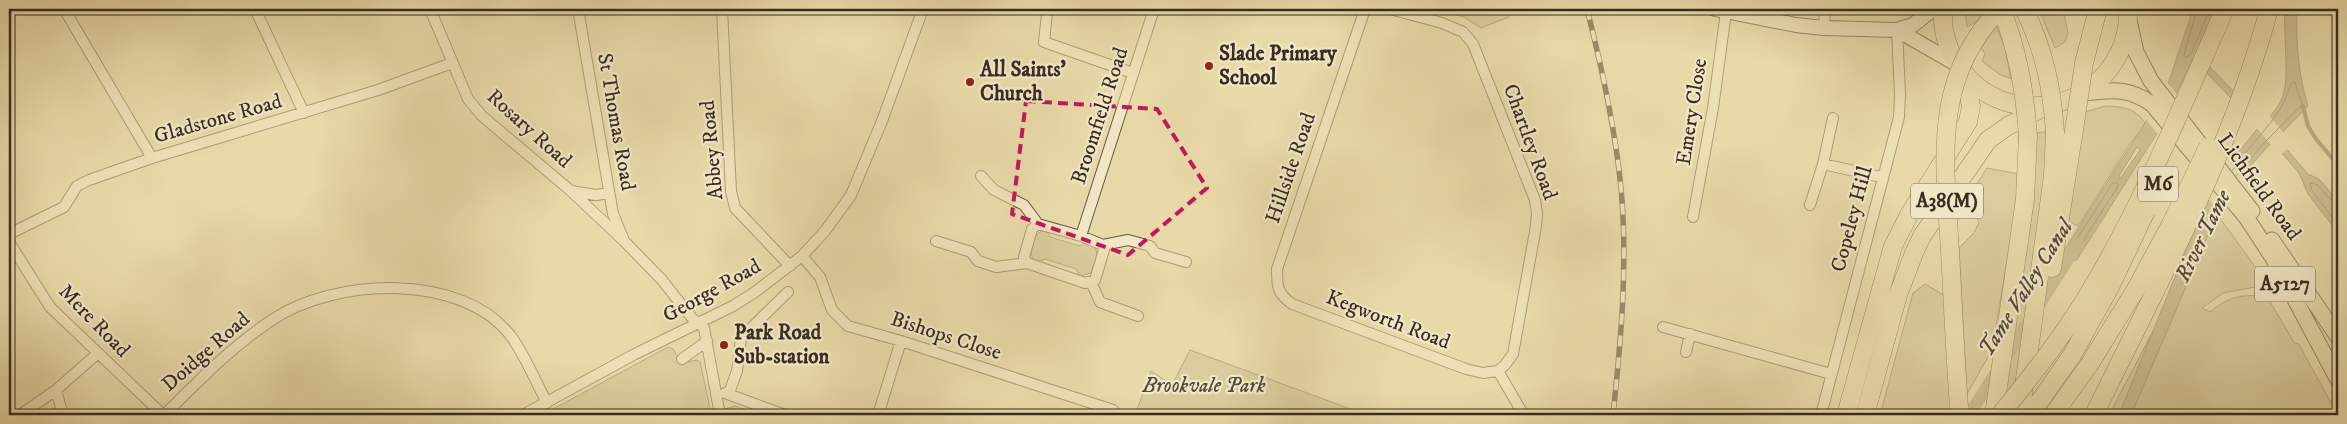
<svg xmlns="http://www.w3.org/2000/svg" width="2347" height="424" font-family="'IM FELL DW Pica',serif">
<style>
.green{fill:#cbbc91;stroke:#82745a}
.water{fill:#ad9f7a;stroke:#7e7157;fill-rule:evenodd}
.pier{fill:#e9d9a8}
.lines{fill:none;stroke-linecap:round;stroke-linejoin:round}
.shore{stroke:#72664e;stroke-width:1}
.stream{stroke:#7e7157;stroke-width:4}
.canal{stroke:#ad9f7a;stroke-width:12}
.street-casing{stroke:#645844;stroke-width:12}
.secondary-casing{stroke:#382d22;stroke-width:16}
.primary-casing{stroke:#382d22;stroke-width:17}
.highway-casing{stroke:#382d22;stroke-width:19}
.street{stroke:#f1e6c6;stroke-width:10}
.secondary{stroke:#f1e6c6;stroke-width:14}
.primary{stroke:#e9d9a8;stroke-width:15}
.highway{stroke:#e9d9a8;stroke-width:18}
.rail-casing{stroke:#382d22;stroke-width:5.5}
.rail{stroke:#f1e6c6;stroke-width:4;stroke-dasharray:11;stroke-linecap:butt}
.highway-bridge-casing{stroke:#382d22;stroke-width:19;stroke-linecap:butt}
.highway-bridge{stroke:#e9d9a8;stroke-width:18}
.marked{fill:none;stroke:#c2185b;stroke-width:4;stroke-dasharray:10 6;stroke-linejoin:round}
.poi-dot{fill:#8f2418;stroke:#f1e6c6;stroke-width:2}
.labels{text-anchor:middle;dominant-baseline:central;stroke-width:4.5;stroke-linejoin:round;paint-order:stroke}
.shield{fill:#f1e6c6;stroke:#706453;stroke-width:1}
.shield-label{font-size:20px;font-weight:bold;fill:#382d22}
.poi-label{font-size:21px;font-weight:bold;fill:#382d22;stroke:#f1e6c6;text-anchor:start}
.street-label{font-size:21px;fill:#382d22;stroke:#f1e6c6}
.park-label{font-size:21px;font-style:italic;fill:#554a38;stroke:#f1e6c6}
.water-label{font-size:22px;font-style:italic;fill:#554a38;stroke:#f1e6c6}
</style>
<rect width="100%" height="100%" fill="#e9d9a8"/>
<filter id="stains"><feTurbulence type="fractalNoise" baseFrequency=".004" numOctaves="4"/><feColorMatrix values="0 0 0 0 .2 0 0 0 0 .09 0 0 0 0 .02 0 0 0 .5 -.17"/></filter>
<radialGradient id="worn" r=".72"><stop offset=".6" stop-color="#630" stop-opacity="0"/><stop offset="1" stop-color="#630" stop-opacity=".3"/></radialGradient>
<path class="green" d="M 1434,9 L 1510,9 L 1509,17 L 1481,28 L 1464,17 Z
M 1965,9 L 1987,9 L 1977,21 L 1967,27 Z
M 2039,9 L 2063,9 L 2068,33 L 2065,42 L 2055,48 Z
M 1996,25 L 2005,49 L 2011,79 L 1999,74 L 1982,61 L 1985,54 L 1981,48 Z
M 2105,106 C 2127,107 2135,108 2148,127 L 2136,136 L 2129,145 L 2078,226 L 2066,220 L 2085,112 Z
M 2049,131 L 2049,141 L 2012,415 L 2002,415 L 2033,205 L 2037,133 Z
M 1987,168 L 2019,174 L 2013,224 L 1992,350 L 1967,394 L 1959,248 L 1974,233 L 1979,222 L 1966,201 Z
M 2217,214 L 2256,268 L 2261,286 L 2223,293 L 2202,308 L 2210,312 C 2231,295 2239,296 2266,295 L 2295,344 L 2298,343 L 2338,415 L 2131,415 Z
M 1044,230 L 1048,231 L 1050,237 L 1080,246 L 1085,242 L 1095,245 L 1097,254 L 1091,273 L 1080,276 L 1076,269 L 1045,259 L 1037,262 C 1026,255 1033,244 1037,234 Z
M 1925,284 L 1944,295 L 1951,415 L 1880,415 L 1913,293 Z
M 2154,329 L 2119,415 L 2109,415 Z
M 668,347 L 673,349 L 677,356 L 686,362 L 697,360 L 700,362 L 711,413 L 735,406 L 760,415 L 542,415 Z
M 1190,350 L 1367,415 L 1135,415 L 1151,371 L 1172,385 Z"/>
<path class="water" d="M 2193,9 L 2215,9 L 2196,52 L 2264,123 C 2271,115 2278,108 2282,98 C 2290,81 2283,31 2285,9 L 2297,9 C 2296,43 2298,73 2308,106 L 2277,138 L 2308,174 L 2319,179 L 2338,201 L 2338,233 L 2308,194 L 2299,173 L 2272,142 L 2246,171 L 2217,214 L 2131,415 L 2119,415 L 2207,198 L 2236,155 L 2259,127 L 2193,59 L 2156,135 L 2076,261 L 2063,252 L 2145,123 L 2169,81 ZM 2137,147 L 2140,150 L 2120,179 L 2119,176 Z"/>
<path class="pier" d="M 2166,81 L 2178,96 L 2158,135 L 2145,118 Z
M 2248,101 L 2264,119 L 2268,114 L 2284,133 L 2280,138 L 2289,148 L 2280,155 L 2240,109 Z
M 2229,161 L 2243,179 L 2220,213 L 2206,196 Z"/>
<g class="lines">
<path class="shore" d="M 2197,9 L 2184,55 L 2186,58 L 2191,54 L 2210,9
M 2232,171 C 2252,140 2282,119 2291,83 L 2295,82 L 2302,105 L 2263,144 L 2236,176
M 2113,183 L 2117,183 L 2118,186 L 2076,252 L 2073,253 L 2071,249 Z
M 2338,204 L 2333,202 L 2316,184 L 2310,183 L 2312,191 L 2338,225"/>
<path class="stream" d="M 2303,106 L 2308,126 L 2316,139 L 2338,165"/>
<path class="canal" d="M 1969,415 L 2078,244"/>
<defs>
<path id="street" d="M 64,9 L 152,158
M 255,9 L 304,113
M 430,9 L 468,99 L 482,116 L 571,191 L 624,241 L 662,280 L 692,318 L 704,328 L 720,415
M 578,9 L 613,214 L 623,238
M 722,9 L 731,191 L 735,208 L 790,266
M 1365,9 L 1277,269 C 1277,287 1277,293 1292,304 L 1466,369 L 1483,373 L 1498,371
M 1390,9 L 1442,23 L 1463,32 L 1473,44 L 1535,200 L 1537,213 L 1536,226 L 1513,354 L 1505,365 L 1498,371
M 1047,13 L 1044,42 L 1133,73
M 1824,28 L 1825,9
M 1823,164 L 1881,177
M 981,176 L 994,190 L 1024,205 L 1038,224
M 571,191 L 596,195 L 609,193
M 1810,205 L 1823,164 L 1833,118
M 1693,217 L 1713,108 L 1726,12
M 1038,224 L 1081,236 L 1103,245 L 1104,250 L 1095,280 L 1085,283 L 1027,263 L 1024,257 L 1032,229 Z
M 9,234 L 64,207 L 77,186 L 89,180 L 152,158 L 378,90 L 452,63
M 1081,236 L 1154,9
M 936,241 L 971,252 L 978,261 L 996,267 L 1027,263
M 9,242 L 50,307 L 163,415
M 1103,245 L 1128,240 L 1150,246 L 1155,253 L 1186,262
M 802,256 L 820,277 L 832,310 L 848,326 L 901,341 L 1113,410 L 1111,415
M 1091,282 L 1100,302 L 1138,316
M 1663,327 L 1831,374
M 1686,352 L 1690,334
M 682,359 L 707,341
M 1498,371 L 1522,412
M 56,390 L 63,415
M 725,393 L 785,415
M 729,393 L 737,371 L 741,338 L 788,292
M 20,415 L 56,390 L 97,354
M 164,415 C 198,382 231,347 272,320 C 334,278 465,271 513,339 C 526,358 536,382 547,403
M 523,415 L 635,354 L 733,306 L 755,292 L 802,256 L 825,231 L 851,195 L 882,121 L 923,9
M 878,415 L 901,341
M 1821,415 L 1899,117 L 1900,94 L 1897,30"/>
<path id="secondary" d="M 1715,9 L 1796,25 L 1824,28 L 1897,30 L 1913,25 L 1933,9
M 1897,30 L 1958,65"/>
<path id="primary" d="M 2129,20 L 2136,52 L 2151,81 L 2252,211
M 2084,93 C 2112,90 2128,87 2152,104 L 2246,217 L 2273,258 L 2338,380
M 2272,240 L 2338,337"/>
<path id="highway" d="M 1943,9 C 1942,26 1946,45 1955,60 C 2004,144 2131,105 2128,9
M 2052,268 L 2074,130
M 1846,415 L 1893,246 L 1910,213 L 1968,122 L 1971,106 L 1964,72
M 1865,415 L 1898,295 L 1914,253 L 1922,236 L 1988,140 L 2008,126 L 2046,106
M 1994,415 L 2025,199 L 2028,136
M 2020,415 L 2053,176 L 2055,132
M 2030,415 L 2072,355
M 2053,415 L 2089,365"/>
</defs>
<use href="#street" class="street-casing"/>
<use href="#secondary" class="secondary-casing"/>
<use href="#primary" class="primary-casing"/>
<use href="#highway" class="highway-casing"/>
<use href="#street" class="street"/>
<use href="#secondary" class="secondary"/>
<use href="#primary" class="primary"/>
<use href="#highway" class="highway"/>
<defs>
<path id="rail" d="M 1587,9 C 1602,68 1615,127 1621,188 C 1628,264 1621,340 1613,415"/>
</defs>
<use href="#rail" class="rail-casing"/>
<use href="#rail" class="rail"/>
<defs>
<path id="highway-bridge" d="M 2001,9 C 2018,49 2025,93 2028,136
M 2024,9 C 2044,49 2052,88 2055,132
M 2074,130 L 2084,63 L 2098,9
M 2072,355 L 2110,287 L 2146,211
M 2089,365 L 2136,289 L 2171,224 L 2208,147
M 1959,407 C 1955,355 1953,304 1950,252 C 1945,163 1931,78 2000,9
M 2000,415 C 2034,373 2068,330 2095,283 C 2146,196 2184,101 2225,9
M 2094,415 C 2158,283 2231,152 2269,9"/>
</defs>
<use href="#highway-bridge" class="highway-bridge-casing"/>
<use href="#highway-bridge" class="highway-bridge"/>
</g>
<path d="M0 0H2347V424H0ZM 1026,101 L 1157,109 L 1207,188 L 1128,255 L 1012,214 Z" fill="#e9d9a8" fill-opacity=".55" fill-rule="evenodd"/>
<path class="marked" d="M 1026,101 L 1157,109 L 1207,188 L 1128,255 L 1012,214 Z"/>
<g class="poi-dot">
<circle cx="1209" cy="66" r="5"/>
<circle cx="970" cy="82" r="5"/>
<circle cx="724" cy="345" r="5"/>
</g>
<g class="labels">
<g class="shield">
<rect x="2138" y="166.5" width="40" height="35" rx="4"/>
<rect x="1911" y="183.5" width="72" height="35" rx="4"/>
<rect x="2255" y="266.5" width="60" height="35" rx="4"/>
</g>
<g class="shield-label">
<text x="2158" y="184">M6</text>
<text x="1947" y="201">A38(M)</text>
<text x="2285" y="284">A5127</text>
</g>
<g class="poi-label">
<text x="1219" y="54">Slade Primary<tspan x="1219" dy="24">School</tspan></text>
<text x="980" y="70">All Saints'<tspan x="980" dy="24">Church</tspan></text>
<text x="734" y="333">Park Road<tspan x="734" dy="24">Sub-station</tspan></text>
</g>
<g class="street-label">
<text transform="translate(1692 112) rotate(-81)">Emery Close</text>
<text transform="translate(1100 116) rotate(-72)">Broomfield Road</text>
<text transform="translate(218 119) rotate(-16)">Gladstone Road</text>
<text transform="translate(616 122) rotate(80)">St Thomas Road</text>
<text transform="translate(529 129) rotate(42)">Rosary Road</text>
<text transform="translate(1530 142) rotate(70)">Chartley Road</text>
<text transform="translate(712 150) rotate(-95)">Abbey Road</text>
<text transform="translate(1291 168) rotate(-71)">Hillside Road</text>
<text transform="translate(2259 187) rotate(54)">Lichfield Road</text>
<text transform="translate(1852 219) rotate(-75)">Copeley Hill</text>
<text transform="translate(712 291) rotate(-29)">George Road</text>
<text transform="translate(1388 320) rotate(21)">Kegworth Road</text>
<text transform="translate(94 321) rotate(46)">Mere Road</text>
<text transform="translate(946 336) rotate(18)">Bishops Close</text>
<text transform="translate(206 352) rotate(-41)">Doidge Road</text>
</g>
<g class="park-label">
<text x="1204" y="386">Brookvale Park</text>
</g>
<g class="water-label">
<text transform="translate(2203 236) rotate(-64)">River Tame</text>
<text transform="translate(2026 288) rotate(-58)">Tame Valley Canal</text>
</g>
</g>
<rect width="2347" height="424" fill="none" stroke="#e9d9a8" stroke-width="30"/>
<rect x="10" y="10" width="2327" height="404" fill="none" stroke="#382d22" stroke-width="2.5"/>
<rect x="15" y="15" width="2317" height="394" fill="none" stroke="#382d22"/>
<rect width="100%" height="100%" filter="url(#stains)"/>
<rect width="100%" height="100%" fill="url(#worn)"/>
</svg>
